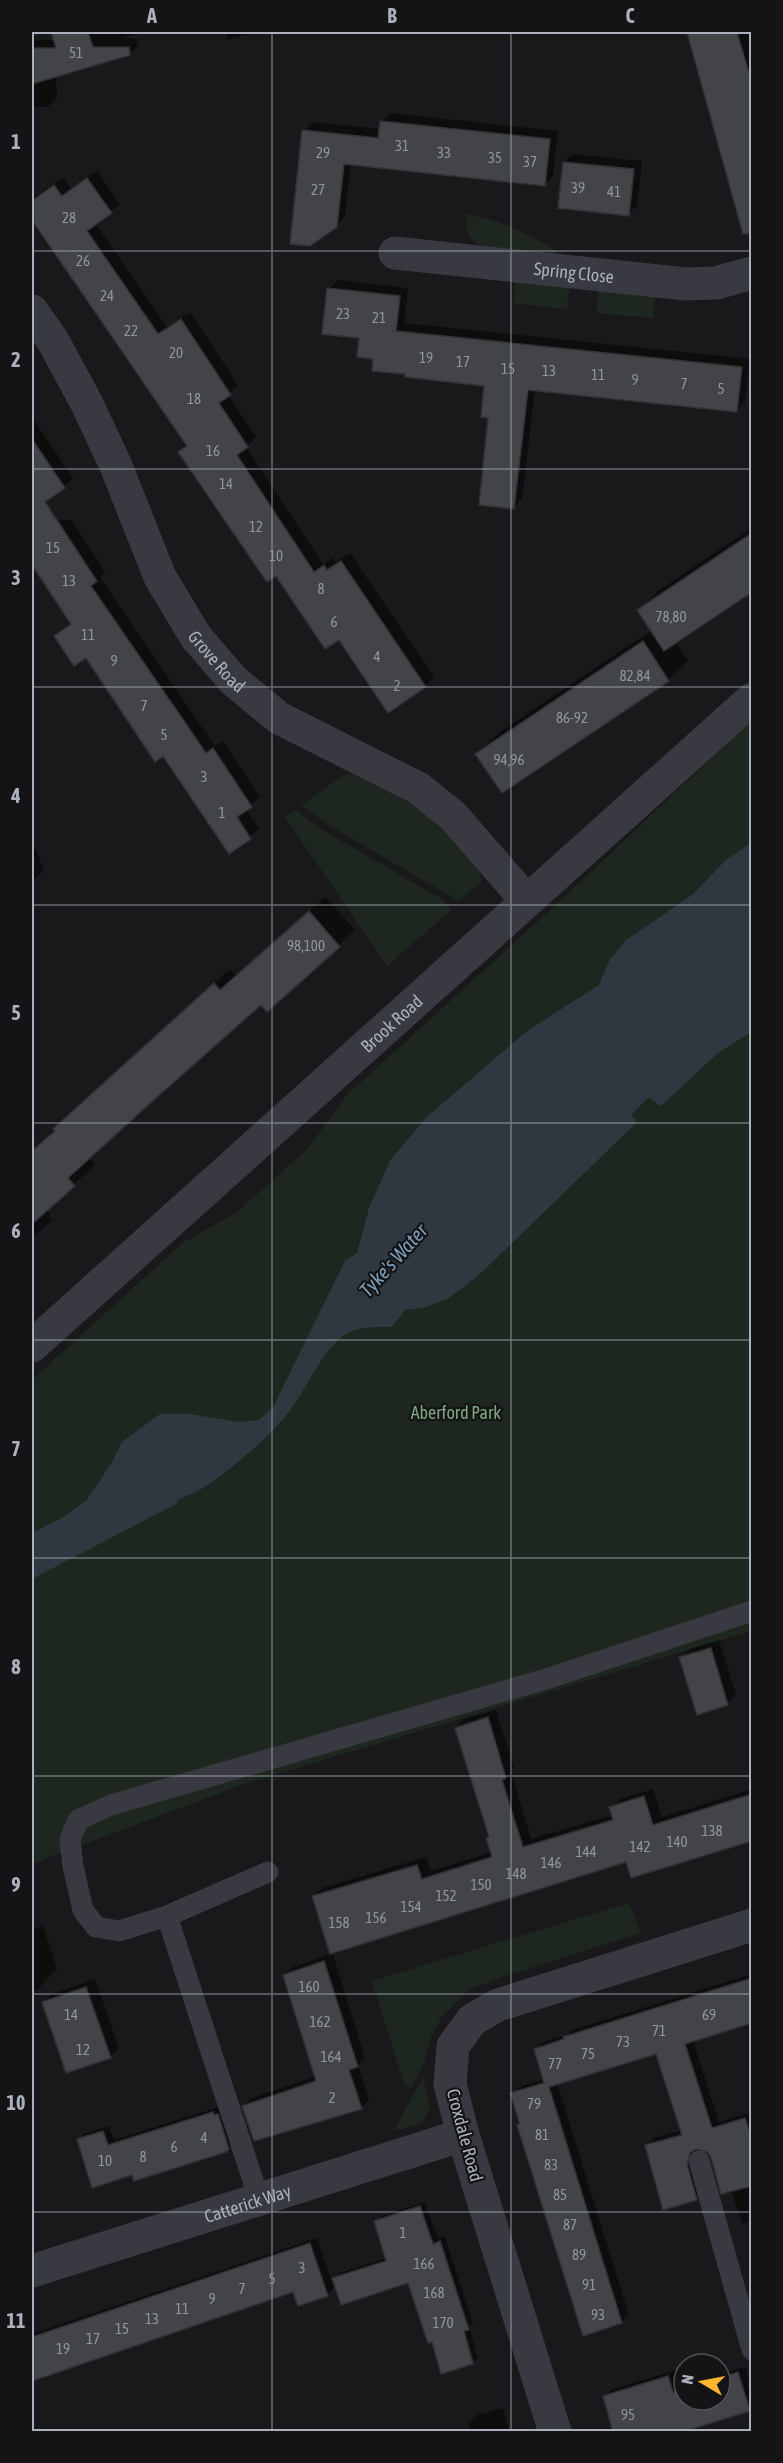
<svg xmlns="http://www.w3.org/2000/svg" width="783" height="2463" font-family="'Asap Condensed',sans-serif">
<style>
.green{fill:#1e271f}
.water{fill:#2d3841}
.shadow{fill:#0007}
.building{fill:#424448;stroke:#323237;stroke-width:1.5}
.lines{fill:none;stroke-linecap:round;stroke-linejoin:round}
.service{stroke:#393a41;stroke-width:21}
.minor{stroke:#393a41;stroke-width:33}
.tertiary{stroke:#393a41;stroke-width:33}
.grid{fill:none;stroke:#aab0bc;stroke-width:1.5;stroke-opacity:0.55}
.labels{text-anchor:middle;dominant-baseline:central;stroke-width:4.5;stroke-linejoin:round;paint-order:stroke}
.number-label{font-size:15px;fill:#90959f}
.street-label{font-size:18px;fill:#aab0bc;stroke:#141416}
.park-label{font-size:18px;fill:#7fa881;stroke:#141416}
.water-label{font-size:20px;font-style:italic;fill:#7e9fb9;stroke:#141416}
.neatline{fill:none;stroke:#aab0bc;stroke-width:2}
.grid-label{font-size:20px;text-anchor:middle;font-weight:bold;fill:#aab0bc}
</style>
<rect width="100%" height="100%" fill="#19191b"/>
<path class="green" d="M 467,214 C 496,219 540,237 563,257 L 486,248 C 469,242 464,232 467,214 Z
M 516,275 L 570,281 L 567,309 L 513,303 Z
M 599,284 L 656,290 L 653,318 L 596,313 Z
M 751,721 L 751,1631 L 241,1785 L 32,1864 L 32,1380 L 184,1242 L 236,1213 L 308,1148 L 347,1095 L 559,902 Z
M 346,774 L 361,775 L 420,809 L 459,845 L 476,864 L 482,881 L 459,901 L 327,824 L 301,805 Z
M 296,810 L 319,828 L 443,900 L 451,910 L 387,966 L 285,817 Z
M 629,1903 L 641,1933 L 502,1977 L 470,1989 L 442,2016 L 431,2037 L 424,2063 L 411,2089 L 404,2084 L 372,1981 Z
M 423,2077 L 430,2107 L 422,2123 L 394,2131 Z"/>
<path class="water" d="M 751,843 L 751,1032 L 718,1053 L 661,1106 L 649,1097 L 631,1115 L 637,1122 L 480,1274 L 449,1298 L 426,1307 L 405,1310 L 392,1327 C 377,1327 360,1326 346,1334 C 324,1347 305,1391 289,1412 C 268,1439 231,1469 203,1488 C 195,1493 186,1495 178,1500 L 176,1504 L 32,1579 L 32,1533 L 65,1516 L 87,1500 L 111,1464 L 122,1442 L 160,1414 L 190,1414 L 238,1422 L 259,1420 L 273,1407 L 345,1261 L 357,1253 L 369,1208 L 391,1159 L 427,1117 L 527,1031 L 599,985 L 609,961 L 625,941 L 692,895 L 726,860 Z"/>
<path class="shadow" d="M 53,32 L 144,32 L 122,38 L 137,39 L 138,45 L 129,54 L 56,75 L 57,98 L 48,107 L 33,107 L 34,197 L 63,177 L 71,189 L 97,171 L 120,204 L 95,223 L 167,327 L 190,312 L 238,385 L 228,395 L 256,437 L 246,447 L 323,564 L 333,558 L 336,562 L 350,553 L 434,677 L 425,686 L 388,711 L 339,638 L 277,574 L 180,452 L 187,445 L 32,218 L 32,40 L 55,40 Z
M 225,32 L 258,32 L 227,40 Z
M 688,32 L 752,32 L 752,207 L 738,211 Z
M 390,113 L 558,131 L 553,176 L 544,185 L 351,164 L 345,216 L 336,226 L 304,131 L 313,122 L 380,129 L 381,122 Z
M 573,154 L 642,161 L 637,206 L 628,214 L 564,162 Z
M 337,280 L 408,288 L 404,323 L 750,359 L 745,402 L 736,410 L 535,390 L 522,499 L 513,507 L 490,416 L 485,385 L 407,373 L 375,357 L 329,289 Z
M 32,417 L 73,478 L 64,487 L 32,510 Z
M 61,520 L 71,520 L 105,572 L 100,577 L 162,669 L 215,746 L 223,741 L 260,797 L 246,809 L 259,829 L 229,852 L 164,754 L 86,656 L 56,636 L 71,622 L 32,563 L 32,540 Z
M 752,528 L 752,590 L 675,641 L 688,661 L 668,680 L 477,754 L 497,734 L 652,630 L 639,610 L 658,591 Z
M 32,839 L 44,871 L 32,881 Z
M 325,897 L 355,930 L 267,1010 L 261,1003 L 89,1157 L 95,1165 L 47,1209 L 52,1220 L 32,1238 L 32,1188 L 39,1185 L 32,1174 L 44,1162 L 34,1151 L 70,1113 L 230,969 L 236,976 Z
M 719,1640 L 736,1695 L 727,1704 L 681,1658 L 689,1649 Z
M 496,1710 L 514,1768 L 511,1772 L 531,1839 L 613,1815 L 611,1808 L 620,1799 L 653,1789 L 662,1817 L 752,1789 L 752,1840 L 627,1861 L 332,1952 L 365,2058 L 358,2065 L 369,2100 L 361,2108 L 244,2106 L 252,2098 L 316,2076 L 284,1975 L 293,1967 L 331,1954 L 313,1897 L 322,1888 L 426,1857 L 431,1871 L 492,1852 L 490,1837 L 456,1728 L 465,1719 Z
M 43,1926 L 57,1969 L 38,1989 L 32,1991 L 32,1930 Z
M 752,1974 L 752,2022 L 693,2040 L 719,2122 L 752,2112 L 752,2221 L 742,2224 L 731,2190 L 712,2156 L 702,2147 L 693,2149 L 703,2192 L 696,2199 L 646,2145 L 654,2138 L 682,2130 L 657,2052 L 557,2083 L 629,2315 L 621,2322 L 521,2123 L 512,2094 L 519,2087 L 545,2079 L 536,2049 L 543,2042 L 569,2034 L 572,2030 Z
M 95,1979 L 119,2048 L 110,2057 L 44,2003 L 52,1994 Z
M 219,2107 L 234,2142 L 225,2151 L 133,2173 L 78,2140 L 84,2134 L 109,2126 L 114,2140 Z
M 425,2202 L 438,2239 L 445,2237 L 473,2323 L 469,2327 L 478,2358 L 474,2361 L 463,2324 L 460,2324 L 473,2363 L 433,2340 L 409,2281 L 334,2279 L 339,2273 L 387,2258 L 375,2222 L 381,2216 Z
M 317,2238 L 334,2288 L 327,2295 L 294,2290 L 32,2379 L 32,2334 Z
M 745,2367 L 752,2389 L 752,2407 L 749,2410 L 604,2397 L 611,2390 L 675,2370 L 680,2386 L 684,2384 L 684,2400 L 720,2400 L 720,2374 Z
M 503,2408 L 510,2432 L 471,2432 L 469,2424 L 477,2415 Z"/>
<path class="building" d="M 51,32 L 88,32 L 93,47 L 129,47 L 130,55 L 32,84 L 32,48 L 56,48 Z
M 687,32 L 737,32 L 752,83 L 752,233 L 743,234 Z
M 380,121 L 550,139 L 545,186 L 344,164 L 337,227 L 310,246 L 290,244 L 302,130 L 378,138 Z
M 563,162 L 634,169 L 629,216 L 558,208 Z
M 87,178 L 112,213 L 87,231 L 158,334 L 181,319 L 231,395 L 219,403 L 248,447 L 237,455 L 314,572 L 324,565 L 327,570 L 341,561 L 426,687 L 388,713 L 339,640 L 325,649 L 276,576 L 267,582 L 178,452 L 187,446 L 32,220 L 32,201 L 54,185 L 62,196 Z
M 327,288 L 400,296 L 396,331 L 742,367 L 737,412 L 528,390 L 514,509 L 479,505 L 488,418 L 481,417 L 484,386 L 405,377 L 405,374 L 372,371 L 373,359 L 357,357 L 359,338 L 322,334 Z
M 32,439 L 65,488 L 45,502 L 97,581 L 91,586 L 206,753 L 213,748 L 252,807 L 237,817 L 251,839 L 229,854 L 163,756 L 155,762 L 86,658 L 74,666 L 54,636 L 71,624 L 32,565 Z
M 752,533 L 752,592 L 664,651 L 637,610 Z
M 643,641 L 669,681 L 502,793 L 475,754 Z
M 309,911 L 340,947 L 267,1012 L 261,1005 L 156,1098 L 68,1178 L 75,1186 L 32,1224 L 32,1151 L 55,1131 L 53,1129 L 214,983 L 220,990 Z
M 711,1648 L 728,1705 L 697,1715 L 679,1657 Z
M 488,1717 L 506,1778 L 502,1780 L 523,1847 L 613,1820 L 609,1807 L 644,1796 L 653,1825 L 752,1794 L 752,1841 L 631,1878 L 626,1862 L 330,1954 L 312,1896 L 417,1865 L 422,1879 L 492,1857 L 486,1838 L 489,1837 L 455,1728 Z
M 324,1961 L 358,2067 L 349,2070 L 362,2109 L 254,2141 L 242,2106 L 316,2081 L 283,1975 Z
M 752,1978 L 752,2023 L 685,2044 L 712,2128 L 745,2118 L 752,2139 L 752,2186 L 721,2194 L 711,2157 L 707,2152 L 696,2149 L 690,2153 L 687,2164 L 697,2200 L 663,2210 L 645,2145 L 682,2135 L 656,2054 L 549,2087 L 622,2323 L 583,2336 L 517,2125 L 520,2124 L 510,2093 L 544,2083 L 534,2049 L 564,2039 L 563,2037 Z
M 86,1987 L 111,2058 L 66,2073 L 42,2002 Z
M 213,2112 L 214,2115 L 218,2114 L 229,2149 L 226,2152 L 134,2181 L 132,2175 L 92,2188 L 77,2139 L 103,2131 L 108,2145 Z
M 420,2206 L 433,2244 L 440,2241 L 469,2330 L 464,2331 L 473,2364 L 441,2374 L 432,2342 L 428,2343 L 408,2283 L 341,2305 L 332,2278 L 386,2261 L 374,2221 Z
M 310,2243 L 328,2296 L 298,2306 L 293,2292 L 32,2381 L 32,2337 Z
M 738,2372 L 750,2411 L 682,2432 L 613,2432 L 603,2396 L 668,2376 L 673,2392 L 684,2389 L 684,2400 L 720,2400 L 720,2378 Z"/>
<g class="lines">
<path class="service" d="M 268,1872 L 167,1916 L 119,1931 L 96,1927 L 83,1910 L 73,1866 L 70,1840 L 78,1820 L 111,1805 L 546,1679 L 752,1611
M 167,1916 L 259,2199
M 699,2161 L 752,2350"/>
<g class="minor">
<path id="s1" d="M 395,253 L 686,284 L 716,283 L 752,273"/>
<path id="s2" d="M 32,311 L 53,341 L 87,404 L 116,466 L 160,577 L 196,637 L 233,680 L 279,718 L 418,788 L 453,816 L 527,901"/>
<path id="s3" d="M 32,2271 L 463,2135"/>
<path d="M 555,2432 L 463,2135 L 450,2084 L 453,2046 L 472,2020 L 498,2005 L 752,1925"/>
</g>
<path class="tertiary" id="s4" d="M 32,1346 L 752,699"/>
</g>
<path class="grid" d="M 272,32 L 272,2432M 511,32 L 511,2432M 32,251 L 752,251M 32,469 L 752,469M 32,687 L 752,687M 32,905 L 752,905M 32,1123 L 752,1123M 32,1340 L 752,1340M 32,1558 L 752,1558M 32,1776 L 752,1776M 32,1994 L 752,1994M 32,2212 L 752,2212"/>
<g class="labels">
<g class="number-label">
<text x="76" y="52">51</text>
<text x="402" y="145">31</text>
<text x="323" y="152">29</text>
<text x="444" y="152">33</text>
<text x="495" y="157">35</text>
<text x="530" y="161">37</text>
<text x="578" y="187">39</text>
<text x="318" y="189">27</text>
<text x="614" y="191">41</text>
<text x="69" y="217">28</text>
<text x="83" y="260">26</text>
<text x="107" y="295">24</text>
<text x="343" y="313">23</text>
<text x="379" y="317">21</text>
<text x="131" y="330">22</text>
<text x="176" y="352">20</text>
<text x="426" y="357">19</text>
<text x="463" y="361">17</text>
<text x="508" y="368">15</text>
<text x="549" y="370">13</text>
<text x="598" y="374">11</text>
<text x="635" y="379">9</text>
<text x="684" y="383">7</text>
<text x="721" y="388">5</text>
<text x="194" y="398">18</text>
<text x="213" y="450">16</text>
<text x="226" y="483">14</text>
<text x="256" y="526">12</text>
<text x="53" y="547">15</text>
<text x="276" y="555">10</text>
<text x="69" y="580">13</text>
<text x="321" y="588">8</text>
<text x="671" y="616">78,80</text>
<text x="334" y="621">6</text>
<text x="88" y="634">11</text>
<text x="377" y="656">4</text>
<text x="114" y="660">9</text>
<text x="635" y="675">82,84</text>
<text x="397" y="685">2</text>
<text x="144" y="705">7</text>
<text x="572" y="717">86-92</text>
<text x="164" y="734">5</text>
<text x="509" y="759">94,96</text>
<text x="204" y="776">3</text>
<text x="222" y="812">1</text>
<text x="306" y="945">98,100</text>
<text x="712" y="1830">138</text>
<text x="677" y="1841">140</text>
<text x="640" y="1846">142</text>
<text x="586" y="1851">144</text>
<text x="551" y="1862">146</text>
<text x="516" y="1873">148</text>
<text x="481" y="1884">150</text>
<text x="446" y="1895">152</text>
<text x="411" y="1906">154</text>
<text x="376" y="1917">156</text>
<text x="339" y="1922">158</text>
<text x="309" y="1986">160</text>
<text x="71" y="2014">14</text>
<text x="709" y="2014">69</text>
<text x="320" y="2021">162</text>
<text x="659" y="2030">71</text>
<text x="623" y="2041">73</text>
<text x="83" y="2049">12</text>
<text x="588" y="2053">75</text>
<text x="331" y="2056">164</text>
<text x="555" y="2063">77</text>
<text x="332" y="2097">2</text>
<text x="534" y="2103">79</text>
<text x="542" y="2134">81</text>
<text x="204" y="2137">4</text>
<text x="174" y="2146">6</text>
<text x="143" y="2156">8</text>
<text x="105" y="2160">10</text>
<text x="551" y="2164">83</text>
<text x="560" y="2194">85</text>
<text x="570" y="2224">87</text>
<text x="403" y="2232">1</text>
<text x="579" y="2254">89</text>
<text x="424" y="2263">166</text>
<text x="302" y="2267">3</text>
<text x="272" y="2278">5</text>
<text x="589" y="2284">91</text>
<text x="242" y="2288">7</text>
<text x="434" y="2292">168</text>
<text x="212" y="2298">9</text>
<text x="182" y="2308">11</text>
<text x="598" y="2314">93</text>
<text x="152" y="2318">13</text>
<text x="443" y="2322">170</text>
<text x="122" y="2328">15</text>
<text x="93" y="2338">17</text>
<text x="63" y="2348">19</text>
<text x="628" y="2414">95</text>
</g>
<g class="street-label">
<text stroke="none"><textPath href="#s1" startOffset="180">Spring Close</textPath></text>
<text stroke="none"><textPath href="#s2" startOffset="398">Grove Road</textPath></text>
<text stroke="none"><textPath href="#s4" startOffset="483">Brook Road</textPath></text>
<text transform="translate(465 2135) rotate(75)">Croxdale Road</text>
<text stroke="none"><textPath href="#s3" startOffset="226">Catterick Way</textPath></text>
</g>
<g class="park-label">
<text x="456" y="1412">Aberford Park</text>
</g>
<g class="water-label">
<text transform="translate(393 1260) rotate(-48)">Tyke's Water</text>
</g>
</g>
<rect width="783" height="2463" fill="none" stroke="#141416" stroke-width="66"/>
<g transform="translate(702 2382) rotate(280)"><circle r="28" fill="#141416" stroke="#505258" stroke-width="1.5"/>
<path d="M0-4.5L10 22L0 15L-10 22Z" fill="#ffb52d"/>
<text y="-9" font-size="16" font-weight="bold" text-anchor="middle" fill="#aab0bc">N</text>
</g>
<rect x="33" y="33" width="717" height="2397" class="neatline"/>
<g class="grid-label">
<text x="152" y="23">A</text>
<text x="392" y="23">B</text>
<text x="630" y="23">C</text>
<text x="16" y="149">1</text>
<text x="16" y="367">2</text>
<text x="16" y="585">3</text>
<text x="16" y="803">4</text>
<text x="16" y="1020">5</text>
<text x="16" y="1238">6</text>
<text x="16" y="1456">7</text>
<text x="16" y="1674">8</text>
<text x="16" y="1892">9</text>
<text x="16" y="2110">10</text>
<text x="16" y="2328">11</text>
</g>
</svg>
